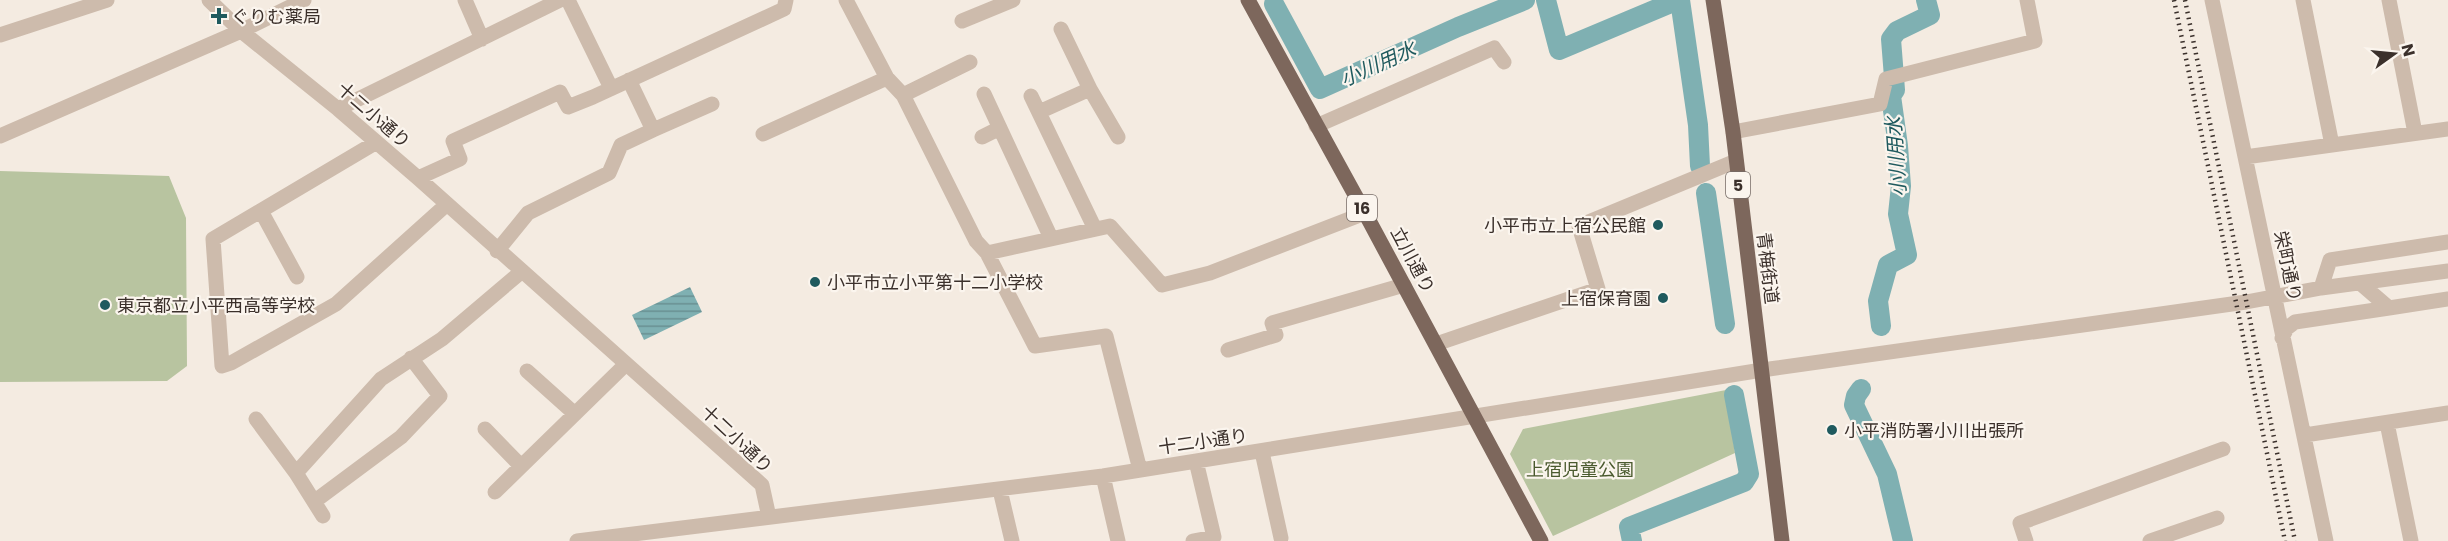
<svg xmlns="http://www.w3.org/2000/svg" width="2448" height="541" font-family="Poppins,'Noto Sans JP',sans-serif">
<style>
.park{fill:#b8c4a0}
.water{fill:url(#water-rules)}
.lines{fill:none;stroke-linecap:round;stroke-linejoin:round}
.canal{stroke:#7fb0b2;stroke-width:20}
.minor{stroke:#cdbbac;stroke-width:15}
.major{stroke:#7d675c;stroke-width:15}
.rail{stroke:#3b302b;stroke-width:4.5;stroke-dasharray:1.5 4.5;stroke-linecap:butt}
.poi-dot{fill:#1f5a5e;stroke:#fbf5ee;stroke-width:2}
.labels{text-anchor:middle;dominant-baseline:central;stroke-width:4.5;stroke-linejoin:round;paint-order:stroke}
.shield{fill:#fbf5ee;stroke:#756b66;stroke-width:1.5}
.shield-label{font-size:16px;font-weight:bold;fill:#3b302b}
.poi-label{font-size:18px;fill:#3b302b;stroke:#fbf5ee;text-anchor:start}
.street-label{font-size:18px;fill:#3b302b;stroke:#fbf5ee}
.park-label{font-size:18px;fill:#4a5a2e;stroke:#fbf5ee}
.water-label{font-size:20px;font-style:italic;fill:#1f5a5e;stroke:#fbf5ee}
</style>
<defs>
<pattern id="water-rules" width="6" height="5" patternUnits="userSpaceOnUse" patternTransform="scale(1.5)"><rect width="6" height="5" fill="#7fb0b2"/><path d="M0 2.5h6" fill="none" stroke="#699091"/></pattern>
</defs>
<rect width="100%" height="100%" fill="#f4ebe1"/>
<path class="park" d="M 0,171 L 169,176 L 186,218 L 187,366 L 167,381 L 0,382 Z
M 1726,390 L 1735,453 L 1553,536 L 1510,454 L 1523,429 Z"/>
<path class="water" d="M 690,287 L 702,312 L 644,340 L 632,315 Z"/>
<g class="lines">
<path class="canal" d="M 1546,0 L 1559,50 L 1678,0
M 1680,0 L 1698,125 L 1700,166
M 1274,4 L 1320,89 L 1458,27 L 1525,0
M 1706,193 L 1725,324
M 1881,326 L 1878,301 L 1888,265 L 1907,255 L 1898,214 L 1901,186 L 1898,146 L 1891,96 L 1895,90 L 1891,39 L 1897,31 L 1930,15 L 1926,0
M 1861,389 L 1856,396 L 1854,405 L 1887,474 L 1903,541
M 1632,541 L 1629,527 L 1744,482 L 1749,474 L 1734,395"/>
<path class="minor" d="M 209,0 L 241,31 L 338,109 L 418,178 L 762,485 L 769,517
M 465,0 L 482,39
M 568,0 L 611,88
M 846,0 L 887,78 L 903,95 L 976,241 L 987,253 L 1035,346 L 1106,336 L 1140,470
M 2212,0 L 2326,541
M 2303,0 L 2332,145
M 2389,0 L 2415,133
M 962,21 L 1013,0
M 1061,29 L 1090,89 L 1118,137
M 0,35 L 107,0
M 984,94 L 1051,238
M 903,95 L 970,62
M 1031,96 L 1095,229
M 338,109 L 560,0
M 1039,112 L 1090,89
M 1316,126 L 1494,48 L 1504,62
M 653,130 L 712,104
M 1733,132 L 1880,104 L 1886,79 L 2035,41 L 2027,0
M 763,134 L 887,78
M 0,136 L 241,31 L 304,0
M 982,137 L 1000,128
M 375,143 L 213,239 L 222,366 L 231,363 L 336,304 L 446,205
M 2245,157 L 2448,129
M 418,178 L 460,159 L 453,141 L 560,92 L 568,107 L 593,97 L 784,9 L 786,0
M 261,211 L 297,277
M 497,251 L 528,213 L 609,173 L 621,145 L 653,130 L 629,80
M 987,253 L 1110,226 L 1162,285 L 1210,273 L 1365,213
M 2360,283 L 2389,308 L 2448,299
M 2321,288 L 2330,260 L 2448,242
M 2282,338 L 2287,328 L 2295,322 L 2389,308
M 1436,344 L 1598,289 L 1579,226 L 1736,161
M 1228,350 L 1276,335 L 1272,323 L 1404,285
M 527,371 L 575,414
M 256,419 L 296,473 L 323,516
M 2387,423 L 2411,541
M 485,429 L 521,466
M 2305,435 L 2448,413
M 1262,452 L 1281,538
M 296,473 L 381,379 L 442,339 L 521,272
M 1103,476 L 1118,541
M 1000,490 L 1012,541
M 495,492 L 625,365
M 315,501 L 401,437 L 440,396 L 411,358
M 577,541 L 1103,476 L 1762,370 L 2246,302 L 2321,288 L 2448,271
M 1193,541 L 1214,537 L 1196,461
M 2026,541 L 2020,523 L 2223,449
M 2150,541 L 2217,518"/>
<path class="major" d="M 1248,0 L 1365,213 L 1541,541
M 1713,0 L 1733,132 L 1782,541"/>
<path class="rail" d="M 2174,0 L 2285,541
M 2185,0 L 2295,541"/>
</g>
<g class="poi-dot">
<path d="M216 7h6v6h6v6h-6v6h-6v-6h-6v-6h6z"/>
<circle cx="1658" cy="225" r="6"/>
<circle cx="815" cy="282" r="6"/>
<circle cx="1663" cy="298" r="6"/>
<circle cx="105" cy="305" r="6"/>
<circle cx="1832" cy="430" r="6"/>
</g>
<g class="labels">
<g class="shield">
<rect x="1726" y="172" width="24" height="26" rx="4.5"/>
<rect x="1347" y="195" width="30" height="26" rx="4.5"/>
</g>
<g class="shield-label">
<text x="1738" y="185">5</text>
<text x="1362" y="208">16</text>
</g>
<g class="poi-label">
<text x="231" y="16">ぐりむ薬局</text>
<text x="1646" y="225" text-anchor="end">小平市立上宿公民館</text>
<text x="827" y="282">小平市立小平第十二小学校</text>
<text x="1651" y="298" text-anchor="end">上宿保育園</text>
<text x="117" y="305">東京都立小平西高等学校</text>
<text x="1844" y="430">小平消防署小川出張所</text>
</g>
<g class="street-label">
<text transform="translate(374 115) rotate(41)">十二小通り</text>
<text transform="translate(1413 260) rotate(62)">立川通り</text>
<text transform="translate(2288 266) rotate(78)">栄町通り</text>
<text transform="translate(1768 268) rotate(83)">青梅街道</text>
<text transform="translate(737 439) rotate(43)">十二小通り</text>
<text transform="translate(1203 441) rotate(-8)">十二小通り</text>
</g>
<g class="park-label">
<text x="1580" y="469">上宿児童公園</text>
</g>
<g class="water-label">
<text transform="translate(1378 64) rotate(-24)">小川用水</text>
<text transform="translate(1896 157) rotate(-94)">小川用水</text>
</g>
</g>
<g transform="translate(2394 54) rotate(75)" stroke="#fbf5ee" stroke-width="4.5" paint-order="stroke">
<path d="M0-4.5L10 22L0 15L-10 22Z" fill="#3b302b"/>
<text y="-9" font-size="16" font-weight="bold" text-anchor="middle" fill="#3b302b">N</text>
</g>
</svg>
